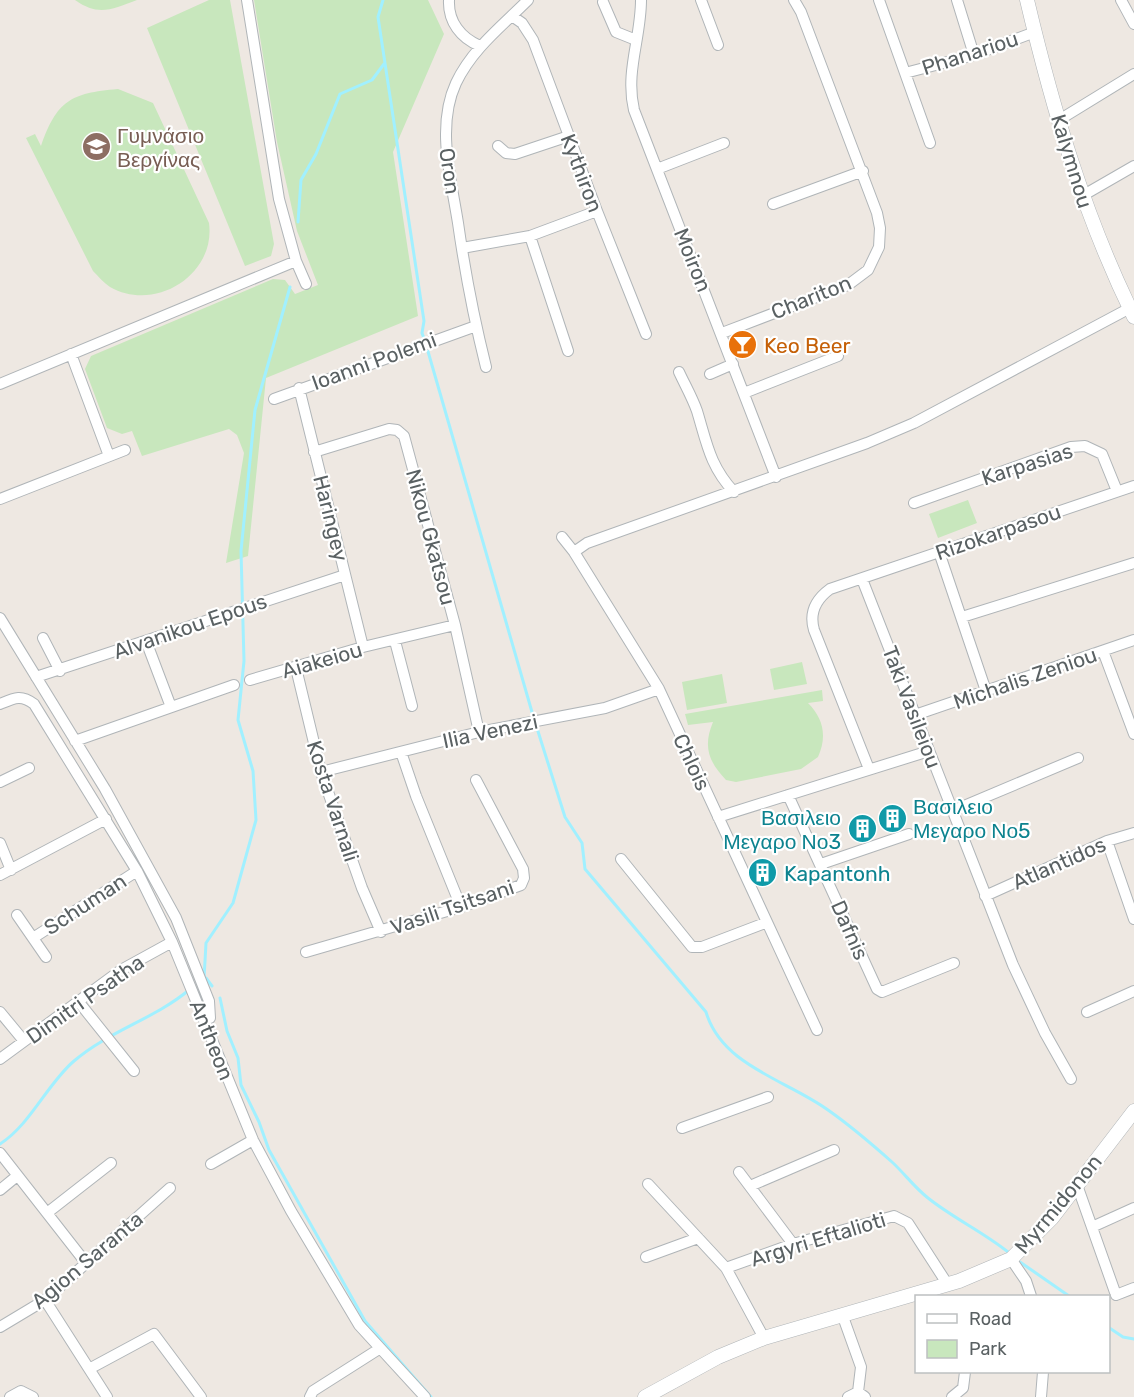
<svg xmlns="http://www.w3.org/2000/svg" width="1134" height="1397" font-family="Rubik,sans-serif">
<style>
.green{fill:#c8e7bd}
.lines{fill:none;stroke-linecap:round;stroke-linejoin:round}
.stream{stroke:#a1f0ff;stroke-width:3}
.minor-casing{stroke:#b0b5b8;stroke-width:12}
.tertiary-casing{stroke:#b0b5b8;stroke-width:15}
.minor{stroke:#fff;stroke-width:10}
.tertiary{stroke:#fff;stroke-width:14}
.labels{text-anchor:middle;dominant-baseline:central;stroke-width:4.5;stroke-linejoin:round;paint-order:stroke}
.street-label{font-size:21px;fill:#5a6163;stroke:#fff}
.education-label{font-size:21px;fill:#785e54;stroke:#fff;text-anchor:start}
.food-label{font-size:21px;fill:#c56008;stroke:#fff;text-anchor:start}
.culture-label{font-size:21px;fill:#0d838f;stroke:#fff;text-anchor:start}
</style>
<rect width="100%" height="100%" fill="#eee8e2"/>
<path class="green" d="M 75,0 L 137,0 C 112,9 99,17 75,0 Z
M 209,0 L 230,0 L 274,244 L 271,256 L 245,266 L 147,28 Z
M 254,0 L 428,0 L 444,34 L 393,152 L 418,316 L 266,378 L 248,556 L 226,563 L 244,453 L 237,435 L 229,429 L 142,456 L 132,431 L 122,434 L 107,428 L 85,369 L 91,356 L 273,279 L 285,280 L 295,294 L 318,285 L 297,231 L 277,142 Z
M 118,89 L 153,103 L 209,223 C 216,274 156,313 110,287 C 104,283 98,276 93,271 L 26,138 L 35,134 L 41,146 C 57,101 70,93 118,89 Z
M 968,500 L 977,523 L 938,538 L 929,514 Z
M 802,662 L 807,684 L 774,690 L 770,669 Z
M 722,674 L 727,703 L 687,710 L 682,682 Z
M 822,690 L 823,701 L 808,703 C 824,719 827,737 818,757 L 801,769 L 736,782 L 726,780 C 708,761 703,746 713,722 L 688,725 L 685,714 Z"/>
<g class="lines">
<path class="stream" d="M 383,0 L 378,17 L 424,321 L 422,333 L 425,341
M 298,222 L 301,180 L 316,154 L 340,94 L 372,80 L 384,64
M 427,348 L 534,719
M 536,725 L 565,817 L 582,843 L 585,869 L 706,1012 C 722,1066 787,1080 828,1110 C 848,1124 874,1146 892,1162 C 905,1174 914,1187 928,1198 C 953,1218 983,1232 1008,1252
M 206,978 L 212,986
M 204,979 L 206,943 L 233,903 L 256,820 L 253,771 L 238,720 L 244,661 L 241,551 L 255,410 L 290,287
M 220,998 L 227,1031 L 238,1058 L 241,1085 L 259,1122 L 269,1150 L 365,1321 L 431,1397
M 0,1144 C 31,1124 47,1084 74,1061 C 109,1031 154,1019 189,990
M 1020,1262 L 1069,1296
M 1108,1327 L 1123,1337 L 1134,1339"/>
<defs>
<path id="minor" d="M 247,0 L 279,199 L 296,261 L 306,284
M 449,0 C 448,22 461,38 480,46
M 641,0 C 641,38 625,72 634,110 L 776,477
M 701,0 L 718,45
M 879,0 L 930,143
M 957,0 L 974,55
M 1121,0 L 1134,24
M 603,2 L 616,32 L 636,40
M 512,16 L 522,23 L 533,40 L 597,211 L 646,334
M 905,73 L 974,55 L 1035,32
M 1059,120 L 1134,74
M 498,146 L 506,153 L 515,154 L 569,136
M 657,169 L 724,143
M 1082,196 L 1134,166
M 773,204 L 863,171
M 530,236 L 568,351
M 462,248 L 530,236 L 597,211
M 722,333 L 848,285 L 868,270 L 879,247 L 880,228 L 877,213 L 801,12 L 794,0
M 71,354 L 109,456
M 486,367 C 474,319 465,272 458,223 C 451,178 436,126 456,83 C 472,49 502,26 528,0
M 679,372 C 685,385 692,397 697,411 C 707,444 710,466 734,492
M 710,374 L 733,364
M 0,384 L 296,261
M 299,388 L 363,647
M 744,393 L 838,356
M 274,399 L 476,326
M 314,452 L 389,429 L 397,430 L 404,436 L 455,625 L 479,732
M 0,499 L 125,450
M 914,503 L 1071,447 L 1085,446 L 1102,454 L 1117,491
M 562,537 L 574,552 L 659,689 L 817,1030
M 574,552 L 587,543 L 867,443 L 914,423 L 1130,308
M 939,552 L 986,691
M 862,579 L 1013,965 L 1045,1033 L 1071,1079
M 962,617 L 1134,563
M 0,618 L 105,789 L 176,918 L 209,1001 L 210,1018
M 43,638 L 60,671
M 146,641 L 171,707
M 395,641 L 412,706
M 1103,651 L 1134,734
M 296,668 L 321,772 L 362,888 L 381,932
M 36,677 L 345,575
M 250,680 L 363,647 L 455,625
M 0,704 C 14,698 21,694 34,704 L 137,871 L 172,942 L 253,1140 L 291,1211 L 359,1325 L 425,1397
M 915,715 L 1134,640
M 75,741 L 234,685
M 401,752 L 416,796 L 461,907
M 869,769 L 814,630 C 809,613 815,600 830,589 L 1134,486
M 321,772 L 479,732 L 605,708 L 659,689
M 0,782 L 29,768
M 788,795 L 877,989 L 882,992 L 954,963
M 952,811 L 1078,758
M 718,817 L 929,751
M 1107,841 L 1134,919
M 0,843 L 11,870
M 621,859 L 692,947 L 702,947 L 765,923
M 821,864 L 909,834
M 0,875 L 106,819
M 985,896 L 1107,841 L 1134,833
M 17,915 L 46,957
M 33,938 L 137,871
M 306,952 L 461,907 L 521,885 L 524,878 L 523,869 L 476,780
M 78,1001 L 134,1071
M 0,1012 L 24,1041
M 1087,1012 L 1134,991
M 0,1059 L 121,970 L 172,942
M 682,1128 L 768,1097
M 0,1153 L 86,1263
M 211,1164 L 253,1140
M 739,1172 L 793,1244
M 648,1184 L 726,1268 L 764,1338
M 1077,1185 L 1116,1295 L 1134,1288
M 750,1186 L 834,1150
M 0,1190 L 17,1176
M 47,1213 L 111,1163
M 1092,1227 L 1134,1208
M 646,1257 L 698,1238
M 1011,1259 L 1026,1281 L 1031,1296
M 726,1268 L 793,1244 L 894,1216 L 908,1223 L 948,1285
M 45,1300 L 107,1397
M 842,1314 L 861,1367 L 858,1392
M 0,1327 L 45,1300 L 170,1188
M 89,1369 L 154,1334 L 201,1397
M 10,1397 L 21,1391 L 33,1397
M 310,1397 L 313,1391 L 379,1349
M 848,1397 L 858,1392 L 865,1397
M 952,1397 L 963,1388 L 965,1372
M 1041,1397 L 1043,1372"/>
<path id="tertiary" d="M 1027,0 C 1053,110 1084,215 1134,317
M 645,1397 L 718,1357 L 764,1338 L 959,1281 L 1011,1259 L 1052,1218 L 1134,1111"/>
</defs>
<use href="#minor" class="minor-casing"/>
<use href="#tertiary" class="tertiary-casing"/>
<use href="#minor" class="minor"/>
<use href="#tertiary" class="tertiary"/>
</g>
<defs>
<symbol id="school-disc" viewBox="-11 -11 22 22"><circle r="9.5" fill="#8d6e63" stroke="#fff"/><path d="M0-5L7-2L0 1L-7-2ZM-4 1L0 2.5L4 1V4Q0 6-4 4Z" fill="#fff"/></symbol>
<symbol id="bar-disc" viewBox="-11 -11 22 22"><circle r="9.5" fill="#e8710a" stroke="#fff"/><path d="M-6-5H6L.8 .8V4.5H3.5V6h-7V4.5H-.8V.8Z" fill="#fff"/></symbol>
<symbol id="building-disc" viewBox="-11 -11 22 22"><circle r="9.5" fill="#0f9aa8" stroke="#fff"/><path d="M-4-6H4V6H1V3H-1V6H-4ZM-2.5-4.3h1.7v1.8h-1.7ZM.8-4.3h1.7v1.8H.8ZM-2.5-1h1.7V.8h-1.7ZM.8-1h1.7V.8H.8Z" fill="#fff"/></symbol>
</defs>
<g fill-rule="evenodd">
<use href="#school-disc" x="80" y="130" width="33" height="33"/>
<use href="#bar-disc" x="726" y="328" width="33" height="33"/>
<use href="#building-disc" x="876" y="802" width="33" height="33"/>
<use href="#building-disc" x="846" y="812" width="33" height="33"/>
<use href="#building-disc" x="746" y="856" width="33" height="33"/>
</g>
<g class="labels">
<g class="street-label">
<text transform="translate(970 53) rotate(-18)">Phanariou</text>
<text transform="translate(1072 161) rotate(73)">Kalymnou</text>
<text transform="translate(450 171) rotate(82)">Oron</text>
<text transform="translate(582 173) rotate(69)">Kythiron</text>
<text transform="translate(693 260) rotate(68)">Moiron</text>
<text transform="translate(811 297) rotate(-22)">Chariton</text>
<text transform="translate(374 361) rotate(-20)">Ioanni Polemi</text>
<text transform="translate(1027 464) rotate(-18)">Karpasias</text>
<text transform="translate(331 518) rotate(76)">Haringey</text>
<text transform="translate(998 532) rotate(-19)">Rizokarpasou</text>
<text transform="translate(431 537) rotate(75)">Nikou Gkatsou</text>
<text transform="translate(190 626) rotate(-19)">Alvanikou Epous</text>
<text transform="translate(322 660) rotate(-16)">Aiakeiou</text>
<text transform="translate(1025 678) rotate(-19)">Michalis Zeniou</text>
<text transform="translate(912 707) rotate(69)">Taki Vasileiou</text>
<text transform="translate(490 731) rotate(-12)">Ilia Venezi</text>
<text transform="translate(692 762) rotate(65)">Chlois</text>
<text transform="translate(333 801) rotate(72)">Kosta Varnali</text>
<text transform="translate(1059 863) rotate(-24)">Atlantidos</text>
<text transform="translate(85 904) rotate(-33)">Schuman</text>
<text transform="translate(452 907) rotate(-19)">Vasili Tsitsani</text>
<text transform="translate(850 930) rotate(66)">Dafnis</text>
<text transform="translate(85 999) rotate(-35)">Dimitri Psatha</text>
<text transform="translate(212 1040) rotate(68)">Antheon</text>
<text transform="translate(1058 1204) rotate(-50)">Myrmidonon</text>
<text transform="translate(818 1239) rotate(-17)">Argyri Eftalioti</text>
<text transform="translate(87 1260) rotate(-40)">Agion Saranta</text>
</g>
<g class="education-label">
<text x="117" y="135">Γυμνάσιο<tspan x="117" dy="24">Βεργίνας</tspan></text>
</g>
<g class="food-label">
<text x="764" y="345">Keo Beer</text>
</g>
<g class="culture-label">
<text x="913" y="806">Βασιλειο<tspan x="913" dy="24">Μεγαρο Νο5</tspan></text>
<text x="841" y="817" text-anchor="end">Βασιλειο<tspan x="841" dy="24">Μεγαρο Νο3</tspan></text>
<text x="784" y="873">Kapantonh</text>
</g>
</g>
<rect x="915" y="1295" width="195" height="78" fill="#ffffff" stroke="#bdc0c1" stroke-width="1.5"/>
<rect x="927" y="1314" width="30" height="9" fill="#ffffff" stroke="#bdc0c1" stroke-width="1.5"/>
<text x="969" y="1325" font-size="18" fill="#5a6163">Road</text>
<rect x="927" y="1340" width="30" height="18" fill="#c8e7bd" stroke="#bdc0c1" stroke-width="1.5"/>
<text x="969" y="1355" font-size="18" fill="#5a6163">Park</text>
</svg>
